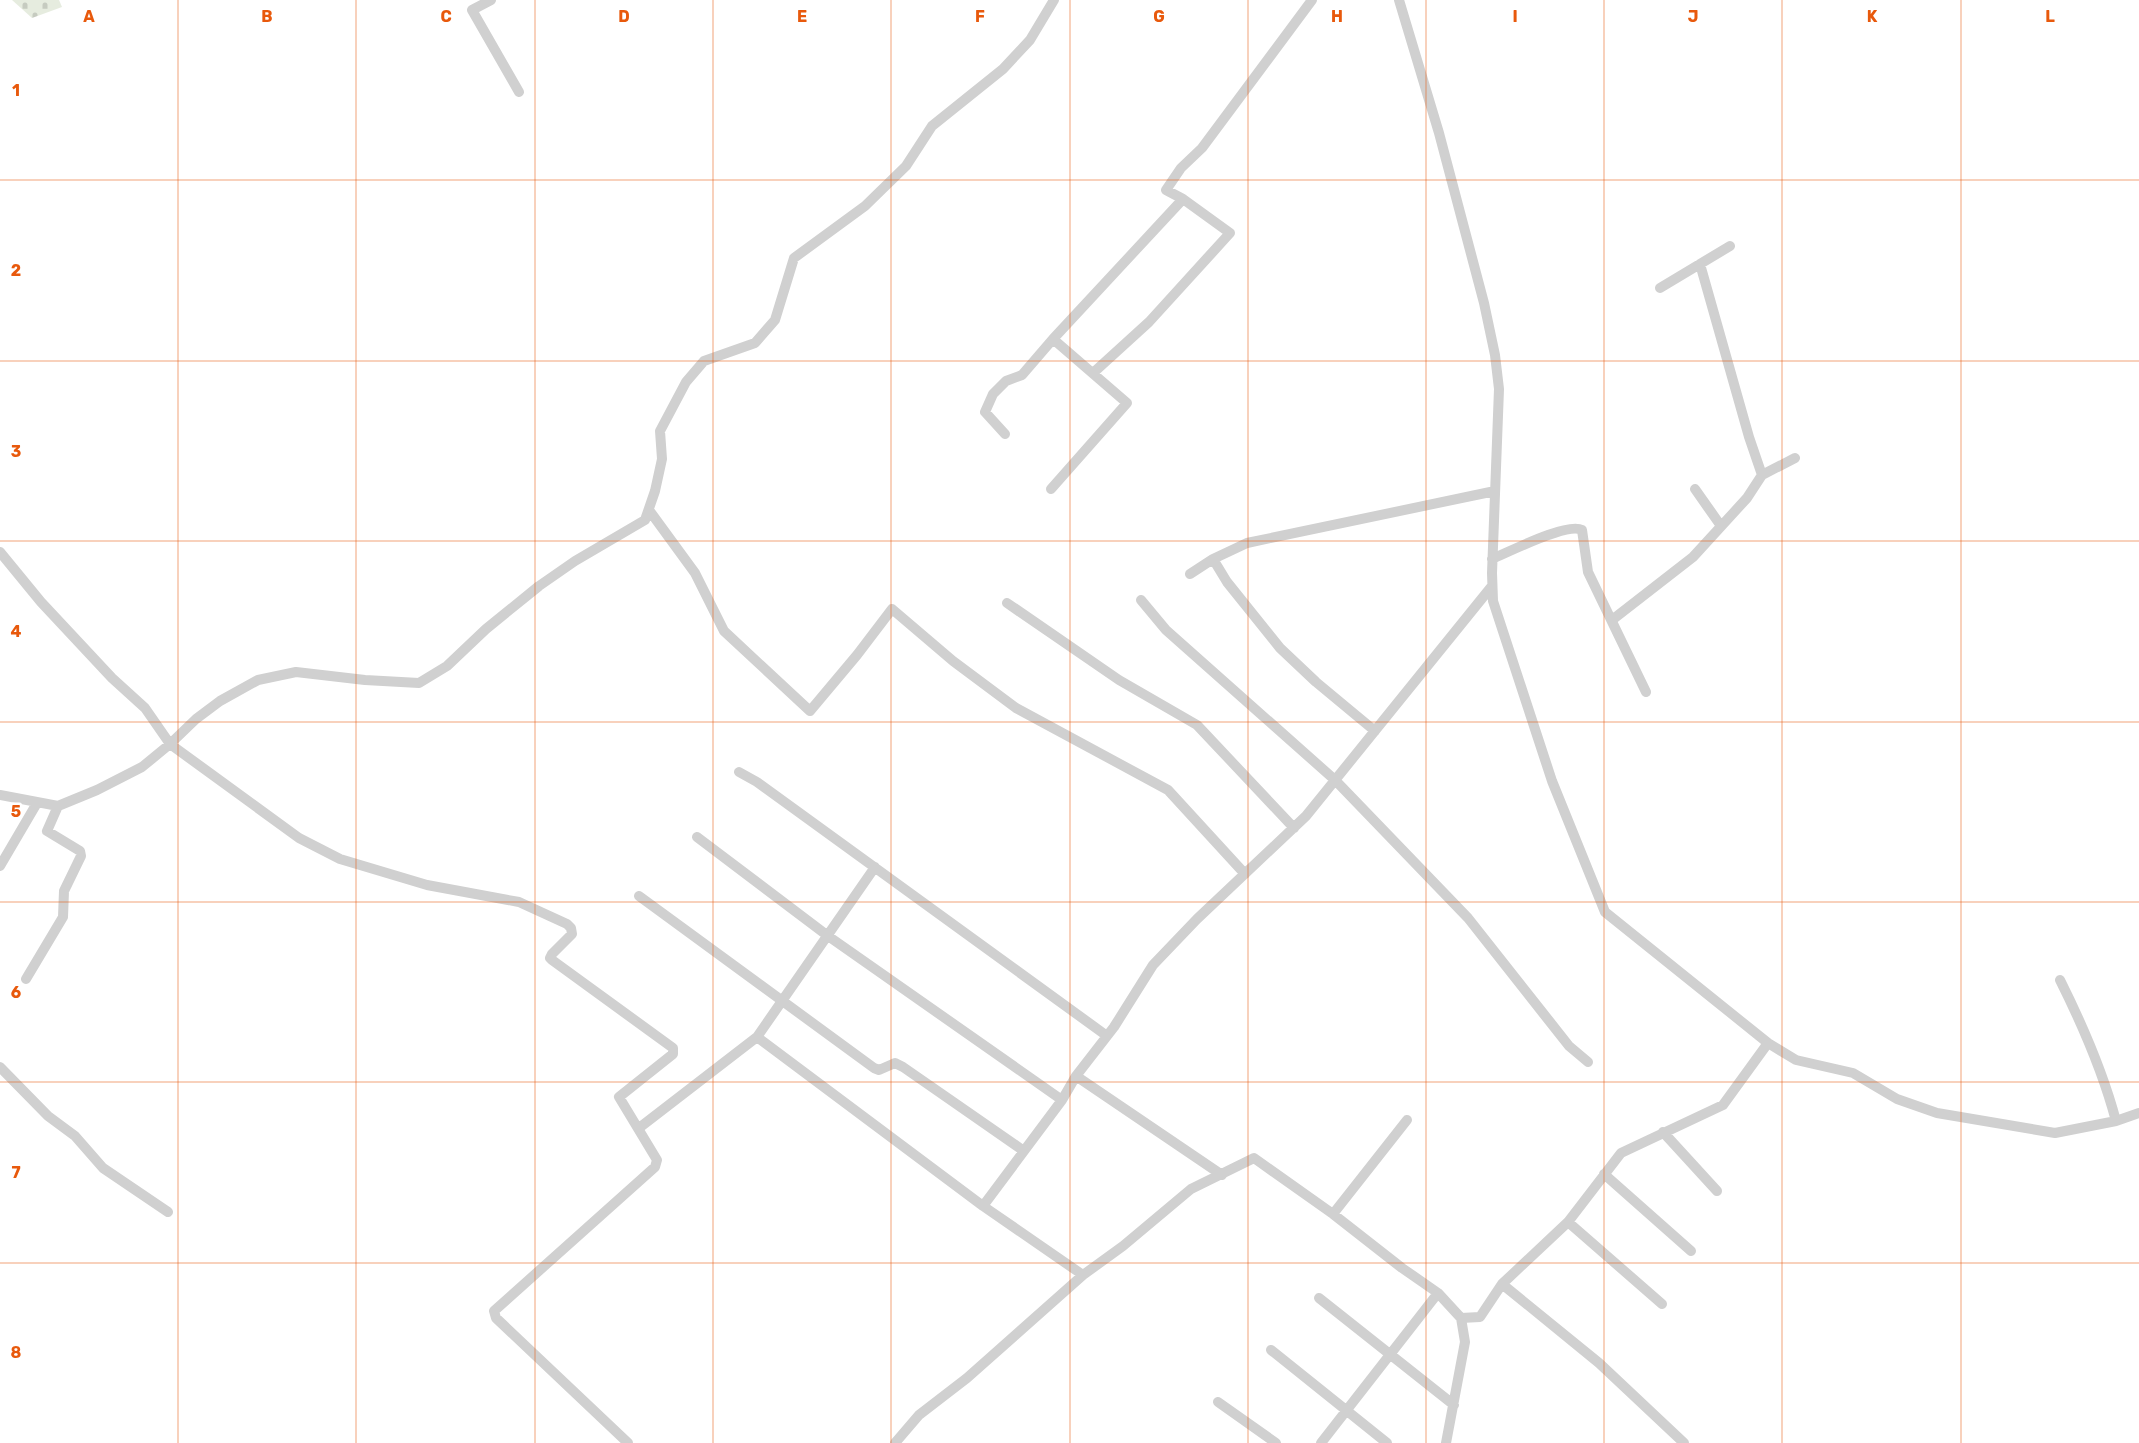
<svg xmlns="http://www.w3.org/2000/svg" width="2139" height="1443" font-family="Rubik,sans-serif">
<style>
.cemetery{fill:url(#cemetery-stones)}
.lines{fill:none;stroke-linecap:round;stroke-linejoin:round}
.minor{stroke:#d0d0d0;stroke-width:10}
.grid{fill:none;stroke:#e8590c;stroke-width:1;stroke-opacity:0.55}
.grid-label{font-size:16px;text-anchor:middle;font-weight:bold;fill:#e8590c;stroke:#fff;stroke-width:5;stroke-linejoin:round;paint-order:stroke}
</style>
<defs>
<pattern id="cemetery-stones" width="16" height="16" patternUnits="userSpaceOnUse" patternTransform="scale(1.25)"><rect width="16" height="16" fill="#e6ecdf"/><path d="M2 7V4a2 2 0 0 1 4 0v3zM10 15v-3a2 2 0 0 1 4 0v3z" fill="#c6cbc0"/></pattern>
</defs>
<rect width="100%" height="100%" fill="#fff"/>
<path class="cemetery" d="M 12,0 L 59,0 L 62,7 L 32,18 Z"/>
<g class="lines">
<path class="minor" d="M 491,0 L 472,10 L 519,92
M 1399,0 L 1439,133 L 1484,303 L 1495,355 L 1499,389 L 1492,573 L 1493,601 L 1552,781 L 1605,912 L 1768,1043 L 1796,1060 L 1853,1073 L 1897,1099 L 1937,1113 L 2055,1133 L 2116,1121 L 2139,1113
M 1700,264 L 1749,437 L 1762,475
M 1660,288 L 1730,246
M 1093,373 L 1149,322 L 1230,233 L 1183,199 L 1166,190 L 1181,168 L 1202,148 L 1312,0
M 1005,434 L 985,412 L 993,394 L 1006,381 L 1022,375 L 1053,339 L 1183,199
M 1051,489 L 1127,403 L 1053,339
M 1695,489 L 1721,526
M 649,510 L 695,573 L 724,631 L 810,711 L 857,655 L 892,609 L 953,661 L 1016,708 L 1168,790 L 1245,874
M 0,552 L 41,602 L 112,678 L 145,708 L 170,744 L 299,838 L 340,859 L 427,885 L 519,902 L 567,924 L 571,928 L 572,934 L 552,954 L 550,958 L 552,960 L 673,1048 L 673,1054 L 619,1097 L 657,1160 L 655,1167 L 494,1311 L 496,1318 L 628,1443
M 1213,559 L 1227,582 L 1280,648 L 1316,682 L 1375,731
M 1492,559 C 1509,552 1567,522 1582,530 L 1588,572 L 1646,692
M 1190,574 L 1213,559 L 1247,543 L 1495,491
M 1141,600 L 1166,630 L 1335,780 L 1468,918 L 1569,1046 L 1588,1062
M 1007,603 L 1119,680 L 1197,725 L 1294,828
M 1612,620 L 1693,557 L 1747,498 L 1762,475 L 1795,458
M 739,772 L 757,782 L 1107,1036
M 0,795 L 58,806 L 97,790 L 142,767 L 170,744 L 196,719 L 220,701 L 258,680 L 296,672 L 365,680 L 419,683 L 447,666 L 486,629 L 539,586 L 575,561 L 645,520 L 655,491 L 662,459 L 660,431 L 686,382 L 704,361 L 755,343 L 775,320 L 794,258 L 865,206 L 906,166 L 932,126 L 1003,69 L 1030,40 L 1054,0
M 697,837 L 828,936 L 1062,1100
M 0,866 L 37,803
M 639,896 L 874,1068 L 879,1070 L 895,1063 L 903,1067 L 1024,1151
M 26,979 L 63,917 L 64,891 L 81,856 L 80,851 L 47,831 L 58,806
M 2060,980 C 2083,1026 2103,1072 2116,1121
M 757,1037 L 983,1206
M 0,1067 L 48,1116 L 75,1136 L 103,1168 L 168,1212
M 1076,1076 L 1222,1175
M 639,1128 L 757,1037 L 875,867
M 1663,1132 L 1717,1191
M 1604,1174 L 1691,1251
M 1333,1214 L 1407,1120
M 1568,1222 L 1662,1304
M 1083,1275 L 983,1206 L 1062,1100 L 1076,1076 L 1114,1027 L 1153,965 L 1197,919 L 1306,816 L 1492,586
M 1502,1284 L 1599,1363 L 1684,1443
M 1319,1298 L 1454,1405
M 1271,1350 L 1387,1443
M 1218,1402 L 1276,1443
M 895,1443 L 919,1415 L 967,1378 L 1083,1275 L 1123,1246 L 1191,1189 L 1254,1158 L 1333,1214 L 1402,1268 L 1438,1293 L 1461,1318 L 1480,1317 L 1502,1284 L 1568,1222 L 1621,1153 L 1723,1105 L 1768,1043
M 1321,1443 L 1438,1293
M 1446,1443 L 1465,1342 L 1461,1318"/>
</g>
<path class="grid" d="M 178,0 L 178,1443M 356,0 L 356,1443M 535,0 L 535,1443M 713,0 L 713,1443M 891,0 L 891,1443M 1070,0 L 1070,1443M 1248,0 L 1248,1443M 1426,0 L 1426,1443M 1604,0 L 1604,1443M 1782,0 L 1782,1443M 1961,0 L 1961,1443M 0,180 L 2139,180M 0,361 L 2139,361M 0,541 L 2139,541M 0,722 L 2139,722M 0,902 L 2139,902M 0,1082 L 2139,1082M 0,1263 L 2139,1263"/>
<g class="grid-label">
<text x="89" y="22">A</text>
<text x="267" y="22">B</text>
<text x="446" y="22">C</text>
<text x="624" y="22">D</text>
<text x="802" y="22">E</text>
<text x="980" y="22">F</text>
<text x="1159" y="22">G</text>
<text x="1337" y="22">H</text>
<text x="1515" y="22">I</text>
<text x="1693" y="22">J</text>
<text x="1872" y="22">K</text>
<text x="2050" y="22">L</text>
<text x="16" y="96">1</text>
<text x="16" y="276">2</text>
<text x="16" y="457">3</text>
<text x="16" y="637">4</text>
<text x="16" y="817">5</text>
<text x="16" y="998">6</text>
<text x="16" y="1178">7</text>
<text x="16" y="1358">8</text>
</g>
</svg>
